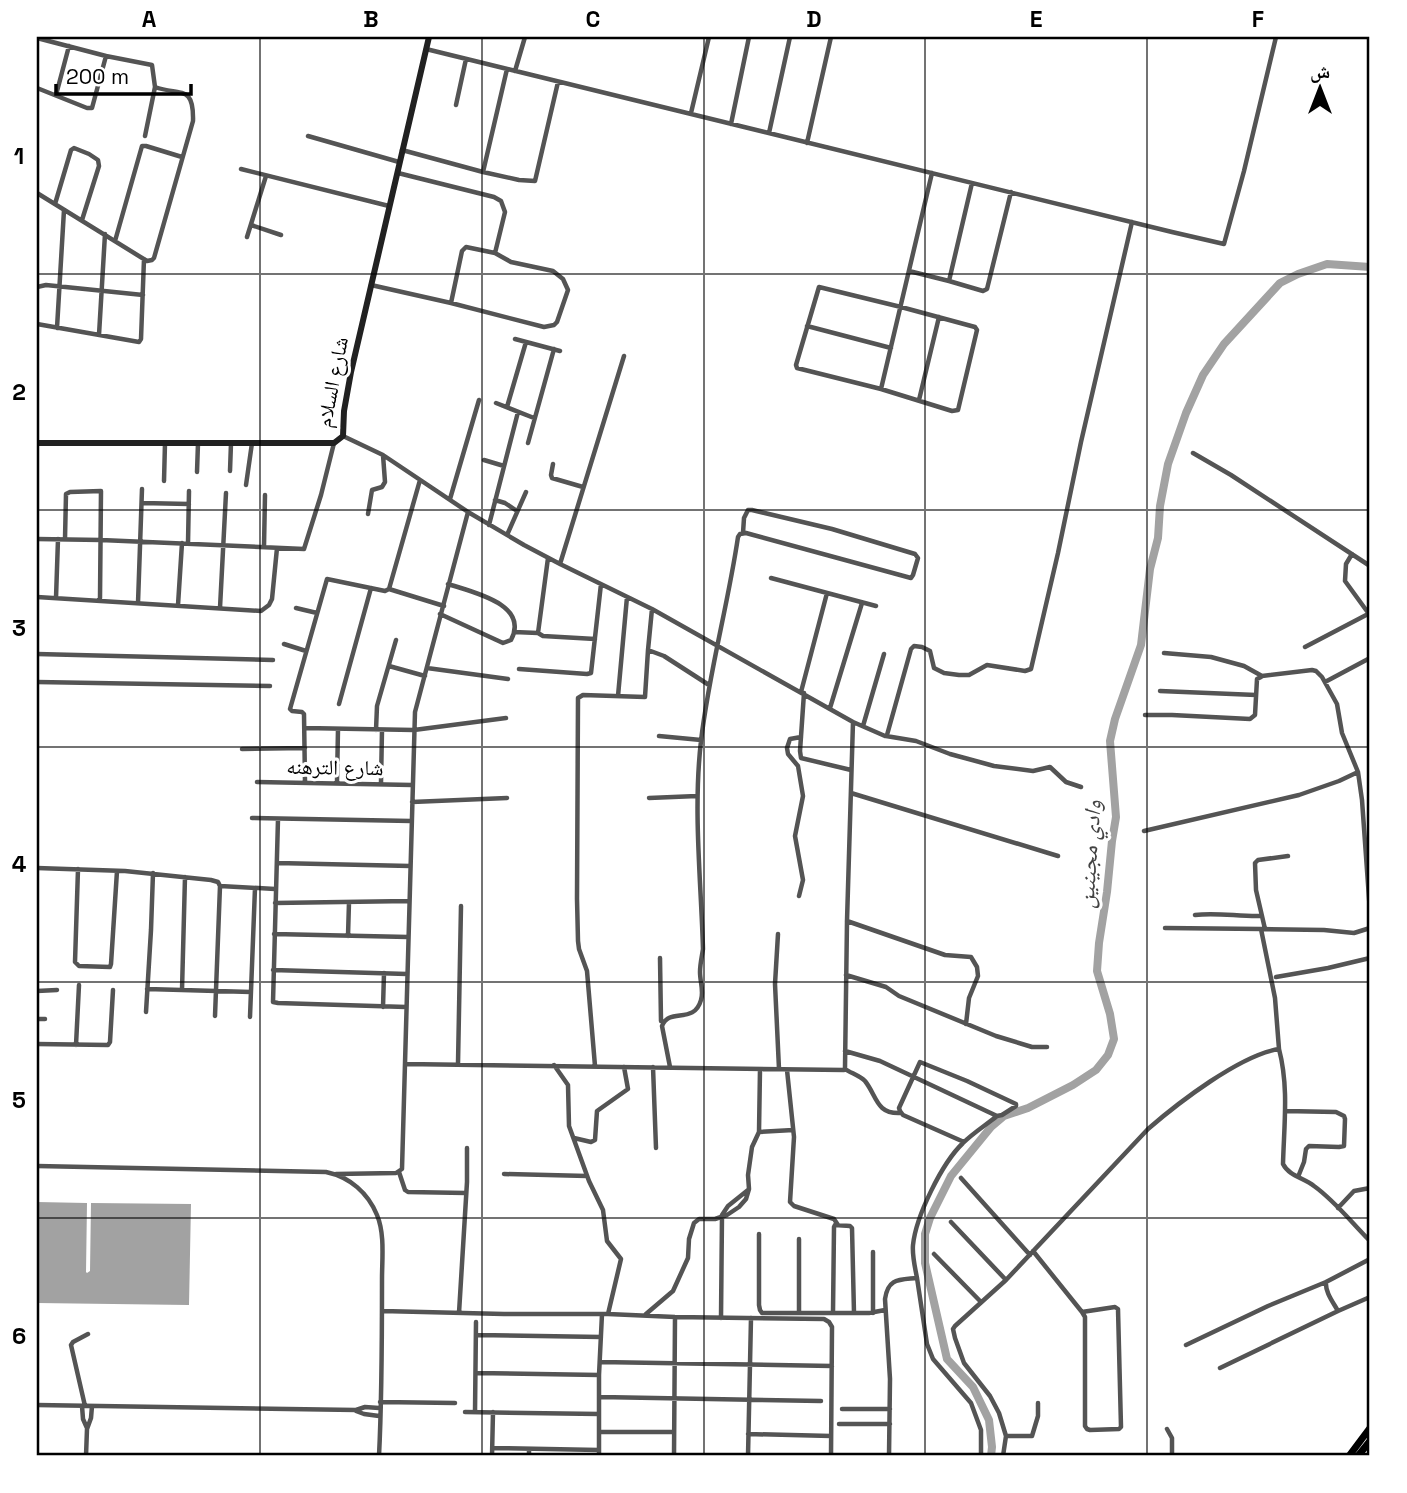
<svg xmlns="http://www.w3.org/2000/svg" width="1407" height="1493" font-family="'Space Grotesk','Noto Naskh Arabic',sans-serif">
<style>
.water{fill:#a2a2a2}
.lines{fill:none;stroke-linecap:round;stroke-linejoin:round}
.river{stroke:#a2a2a2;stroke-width:8}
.street{stroke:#545454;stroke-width:4.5}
.secondary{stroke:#212121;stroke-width:6}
.highway{stroke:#000;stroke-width:7}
.grid{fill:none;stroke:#000;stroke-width:2;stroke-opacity:0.55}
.labels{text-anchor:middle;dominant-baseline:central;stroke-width:6;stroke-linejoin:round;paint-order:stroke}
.street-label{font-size:21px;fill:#000;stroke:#fff}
.water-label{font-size:23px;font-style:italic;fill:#434343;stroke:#fff}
.neatline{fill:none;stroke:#000;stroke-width:2.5}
.grid-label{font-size:23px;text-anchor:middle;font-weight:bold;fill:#000}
</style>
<rect width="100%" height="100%" fill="#fff"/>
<path class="water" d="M 37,1202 L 87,1203 L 86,1272 L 87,1273 L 90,1271 L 91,1203 L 191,1204 L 189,1305 L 37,1303 Z"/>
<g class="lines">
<path class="river" d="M 991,1456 L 992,1447 L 989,1420 L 973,1387 L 947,1359 L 925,1263 L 925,1234 L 930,1218 L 951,1176 L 991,1127 L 1004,1116 L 1028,1108 L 1073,1085 L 1096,1070 L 1108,1055 L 1114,1039 L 1110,1014 L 1097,971 L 1099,943 L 1107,892 L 1112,841 L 1116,817 L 1110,741 L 1115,719 L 1141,645 L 1150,569 L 1158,538 L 1160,506 L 1168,464 L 1186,413 L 1203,375 L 1224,344 L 1280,283 L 1298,274 L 1327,264 L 1370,267"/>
<path class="street" d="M 37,38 L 106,56 L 92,108 L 87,108 L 37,88
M 426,49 L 1172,232 L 1224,244 L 1244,171 L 1276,37
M 515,71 L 525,37
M 56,95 L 69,46
M 456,105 L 466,59
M 691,113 L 709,37
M 731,124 L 749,37
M 769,133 L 790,37
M 145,136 L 155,87
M 308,136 L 399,162
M 807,143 L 831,37
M 402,150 L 483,172 L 519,180 L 535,181 L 558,82
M 241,169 L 389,206
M 483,172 L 507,69
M 398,173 L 494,197 L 501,201 L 505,212 L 495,253
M 972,183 L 949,281 L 983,291 L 987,289 L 1011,192
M 37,193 L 147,261 L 152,260 L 154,258 L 193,121 C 194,84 180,96 155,87 L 152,65 L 106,56
M 55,204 L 71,150 L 74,148 L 89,154 L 98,160 L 99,166 L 82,220
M 251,225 L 281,235
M 247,237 L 266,176
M 115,241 L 142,146 L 146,146 L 182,157
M 909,271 L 949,281
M 371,285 L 451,303 L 544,327 L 554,325 L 557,322 L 568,290 L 563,279 L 553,271 L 511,262 L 495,253 L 466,247 L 462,251 L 451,303
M 37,287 L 46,285 L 143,295
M 819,287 L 901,307 L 975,327 L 977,330 L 958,410 L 952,411 L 881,389 L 797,368 L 796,365 Z
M 37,324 L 139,342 L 141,339 L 144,259
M 807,326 L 891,348
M 57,328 L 64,210
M 99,335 L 105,234
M 515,339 L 560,351
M 881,389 L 932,173
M 919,400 L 939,317
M 496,403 L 534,418
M 507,407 L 526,342
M 343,436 L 383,455 L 468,512 L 524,545 L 560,564 L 652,609 L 853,722 L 847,921 L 845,1068 L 844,1070 L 405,1064
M 528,443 L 554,349
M 1193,453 L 1231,475 L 1370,566
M 484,460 L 504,466
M 553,464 L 551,475 L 552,478 L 583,487
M 230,471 L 231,443
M 197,472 L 198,443
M 164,481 L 165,443
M 246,485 L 252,443
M 450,499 L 479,400
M 495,500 L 505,503 L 517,511
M 142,503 L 189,504
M 368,514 L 372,490 L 382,487 L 385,482 L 383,455
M 489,525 L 518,412
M 507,535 L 526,492
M 37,539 L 101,540 L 304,549 L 321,495 L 334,443
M 65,539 L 66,494 L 70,492 L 101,491 L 100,598 L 98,601
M 188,544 L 189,491
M 264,547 L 265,495
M 1352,554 L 1346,564 L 1345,581 L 1369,614
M 560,564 L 624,356
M 771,578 L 876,606
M 389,589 L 420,480
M 37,597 L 261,611 L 269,605 L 272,599 L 277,548
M 56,598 L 58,539
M 138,603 L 142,489
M 178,605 L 182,543
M 220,608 L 226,493
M 296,608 L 317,613
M 652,609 L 648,650 L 664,656 L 709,685
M 440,614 L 503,643 L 511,640 C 530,604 472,592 448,584
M 514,632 L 538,633 L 543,636 L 595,639
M 538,633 L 548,558
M 284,644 L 306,651
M 1305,647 L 1370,613
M 1164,653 L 1211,657 L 1244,666 L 1262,676 L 1312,670 L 1316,671 L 1322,677 L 1337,704 L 1342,733 L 1358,772 L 1362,800 L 1370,912
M 37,654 L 273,660
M 389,666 L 425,676
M 427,668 L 508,679
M 519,669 L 587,674 L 591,673 L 601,584
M 37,682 L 270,686
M 1325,682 L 1370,658
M 1160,691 L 1256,695
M 801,692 L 827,593
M 804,693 L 800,751 L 801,758 L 851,770
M 618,696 L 627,597
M 339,704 L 371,588
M 830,708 L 862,603
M 1145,715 L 1172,715 L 1250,719 L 1255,715 L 1257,679 L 1261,677
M 853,722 L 885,736 L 887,735 L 911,649 L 914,646 L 922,647 L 930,651 L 934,668 L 944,673 L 959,675 L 969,675 L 987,665 L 1025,671 L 1031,669 L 1058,553 L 1081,442 L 1132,222
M 863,726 L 884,654
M 305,728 L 414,730 L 506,718
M 376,730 L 377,706 L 396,640
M 659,736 L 701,740
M 886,736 L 916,741 L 950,754 L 994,766 L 1033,771 L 1050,767 L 1066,782 L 1081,787
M 242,749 L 305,748
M 257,782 L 412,785
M 305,782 L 304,714 L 302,712 L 292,711 L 290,709 L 327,579 L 385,591 L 389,589 L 444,606
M 337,782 L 338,729
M 381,783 L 382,730
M 851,793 L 1058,856
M 649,798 L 697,796
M 412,802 L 507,798
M 252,818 L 411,821
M 278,819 L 273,1002 L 278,1003 L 406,1007
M 1144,831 L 1299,795 L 1339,781 L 1358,772
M 277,863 L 410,866
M 37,868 L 125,871 L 211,880 L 218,882 L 220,886 L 215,1016
M 78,869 L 75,962 L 79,966 L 110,967 L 111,964 L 117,871
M 220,886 L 275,889
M 799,896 L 803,880 L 795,836 L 803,796 L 798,766 L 788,754 L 787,748 L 790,739 L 801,737
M 275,903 L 409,901
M 1195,915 C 1217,912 1240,917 1262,916
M 847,921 L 945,955 L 971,957 L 977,967 L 978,976 L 969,998 L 966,1024
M 1165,928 L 1261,929
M 1265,929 L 1256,890 L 1255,863 L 1258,860 L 1288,856
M 274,934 L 408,937
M 778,934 L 775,984 L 779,1069
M 348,936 L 349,902
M 660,958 L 661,1021
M 273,970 L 407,974
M 846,975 L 886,987 L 899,996 L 996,1036 L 1032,1047 L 1047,1047
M 1276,977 L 1328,968 L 1370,958
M 147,989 L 251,992
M 182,990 L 185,877
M 37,991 L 57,990
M 383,1007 L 384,973
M 146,1012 L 151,930 L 153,873
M 250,1017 L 255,888
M 37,1019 L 45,1019
M 37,1044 L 108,1045 L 110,1042 L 113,990
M 76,1045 L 79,985
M 1279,1049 C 1289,1087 1284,1125 1283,1164 C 1289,1176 1304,1178 1314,1186 C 1335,1201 1352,1223 1370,1241
M 845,1051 L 880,1061 L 997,1116 C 986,1125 973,1133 963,1143 C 942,1163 916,1216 913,1245 C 912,1256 915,1267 917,1278 C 899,1280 888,1278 885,1299 L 890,1379 L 889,1456
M 458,1064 L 461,906
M 554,1065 L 568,1085 L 569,1126 L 589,1181 L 603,1210 L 607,1241 L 621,1259 L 608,1314
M 595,1066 L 587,971 L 579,949 L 578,941 L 577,899 L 578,698 L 583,695 L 645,697 L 648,650
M 653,1067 L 656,1148
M 670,1067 L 662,1026 C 669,1007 694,1025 701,1000 C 704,991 700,982 700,972 C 700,964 702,956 703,949 C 701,880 693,810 701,741 C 709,672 728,605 738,537 L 740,534 L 746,533 L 911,578 L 913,575 L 918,558 L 915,554 L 832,529 L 752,510 L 748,510 L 744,518 L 743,533
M 845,1069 C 851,1073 860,1076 865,1081 C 877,1096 876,1114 900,1113
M 787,1070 L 794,1137 L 790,1202 L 794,1206 L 834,1219 L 838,1225
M 1285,1111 L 1336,1112 L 1344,1116 L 1345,1119 L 1344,1146 L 1339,1147 L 1309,1146 L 1306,1149 L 1304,1162 L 1298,1177
M 759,1132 L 793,1130
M 574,1138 L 591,1142 L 595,1140 L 597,1111 L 628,1089 L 624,1067
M 964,1142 L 903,1115 L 900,1111 L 899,1108 L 920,1062 L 967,1081 L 1016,1104 L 1016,1106 L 1002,1115 L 997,1116
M 37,1166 L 326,1172 C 350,1177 368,1193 377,1215 C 385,1234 382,1259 382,1279 C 382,1338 382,1398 379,1456
M 399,1172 L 405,1190 L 408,1192 L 466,1193
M 336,1174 L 396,1173 L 402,1169 L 415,712 L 468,512
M 504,1174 L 587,1176
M 961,1178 L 1030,1255
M 1338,1208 L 1354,1191 L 1370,1188
M 951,1222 L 1006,1280
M 759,1234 L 759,1305 L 760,1310 L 762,1313 L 869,1313 L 885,1310
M 799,1239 L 799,1312
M 1033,1251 L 1082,1312 L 1085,1317 L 1085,1426 L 1087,1429 L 1090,1430 L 1119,1429 L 1121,1427 L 1118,1309 L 1115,1307 L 1082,1312
M 873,1252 L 873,1313
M 934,1254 L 981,1302
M 917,1278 L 927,1344 L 933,1359 L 971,1403 L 981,1430 L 981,1456
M 382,1311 L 504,1314 L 608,1314 L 675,1317 L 824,1319 L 829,1322 L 832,1327 L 831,1456
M 1338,1311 C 1333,1302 1325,1292 1326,1282 L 1370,1259
M 459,1313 L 467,1182 L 467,1148
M 833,1313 L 834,1227 L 835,1225 L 850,1226 L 852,1228 L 854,1313
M 646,1314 L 673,1291 L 688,1258 L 689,1239 L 694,1223 L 699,1219 L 715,1219 L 727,1215 L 739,1207 L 746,1199 L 749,1189 L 748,1175 L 752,1147 L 759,1132 L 760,1069
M 721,1318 L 722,1215 L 728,1206 L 748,1190
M 477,1335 L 601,1337
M 1186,1345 L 1268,1306 L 1326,1282
M 600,1362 L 832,1366
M 1220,1368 L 1338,1311 L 1370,1297
M 476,1373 L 599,1375
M 600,1397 L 821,1401
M 380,1402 L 455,1403
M 37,1405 L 356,1410 L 365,1407 L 379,1408
M 82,1406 L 83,1419 L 87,1428
M 85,1406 L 71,1345 L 73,1342 L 88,1334
M 842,1409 L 890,1409
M 356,1411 L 364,1414 L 379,1416
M 465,1412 L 599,1414
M 475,1412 L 476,1322
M 839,1424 L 890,1424
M 1167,1429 L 1172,1438 L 1172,1456
M 599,1432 L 674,1432
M 748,1434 L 831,1436
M 1006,1436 L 1032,1436 L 1038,1416 L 1038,1403
M 493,1448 L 599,1450
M 86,1456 L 87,1429 L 91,1418 L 92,1406
M 492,1456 L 493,1412
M 529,1456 L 529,1449
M 599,1456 L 599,1375 L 602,1314
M 674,1456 L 675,1317
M 748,1456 L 751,1318
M 1003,1456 L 1006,1436 L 999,1413 L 990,1396 L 964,1363 L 955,1338 L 953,1329 L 955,1326 L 1006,1280 L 1148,1129 C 1178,1103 1240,1055 1279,1049 L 1275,998 L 1261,929 L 1324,930 L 1354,933 L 1370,928"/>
<path class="secondary" d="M 37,443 L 334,443 L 343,436 L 344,411 L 351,372 L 429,37"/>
<path class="highway" d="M 1349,1456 L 1370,1428
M 1358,1456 L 1370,1441"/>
</g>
<path class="grid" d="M 260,37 L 260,1456M 482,37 L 482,1456M 704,37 L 704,1456M 925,37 L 925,1456M 1147,37 L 1147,1456M 37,274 L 1370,274M 37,510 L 1370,510M 37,747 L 1370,747M 37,982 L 1370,982M 37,1218 L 1370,1218"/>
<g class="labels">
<g class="street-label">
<text transform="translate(332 382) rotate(-79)">شارع السلام</text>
<text transform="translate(335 767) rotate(1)">شارع الترهنه</text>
</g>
<g class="water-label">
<text transform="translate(1089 854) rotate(-86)">وادي مجينين</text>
</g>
</g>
<rect width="1407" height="1493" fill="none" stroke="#ffffff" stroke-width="77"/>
<g transform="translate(1320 88)" stroke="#ffffff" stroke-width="5" paint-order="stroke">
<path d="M0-5L12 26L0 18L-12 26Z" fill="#000000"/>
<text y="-10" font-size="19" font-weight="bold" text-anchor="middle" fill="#000000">ش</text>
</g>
<path d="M56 84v10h135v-10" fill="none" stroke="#000000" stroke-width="3.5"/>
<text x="66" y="84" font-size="21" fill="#000000" stroke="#ffffff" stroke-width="5" paint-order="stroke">200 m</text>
<rect x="38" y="38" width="1330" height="1416" class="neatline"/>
<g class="grid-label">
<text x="149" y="27">A</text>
<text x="371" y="27">B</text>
<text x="593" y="27">C</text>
<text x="814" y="27">D</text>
<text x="1036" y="27">E</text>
<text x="1258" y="27">F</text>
<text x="19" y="164">1</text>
<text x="19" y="400">2</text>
<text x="19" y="636">3</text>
<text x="19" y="872">4</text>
<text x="19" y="1108">5</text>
<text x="19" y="1344">6</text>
</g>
</svg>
